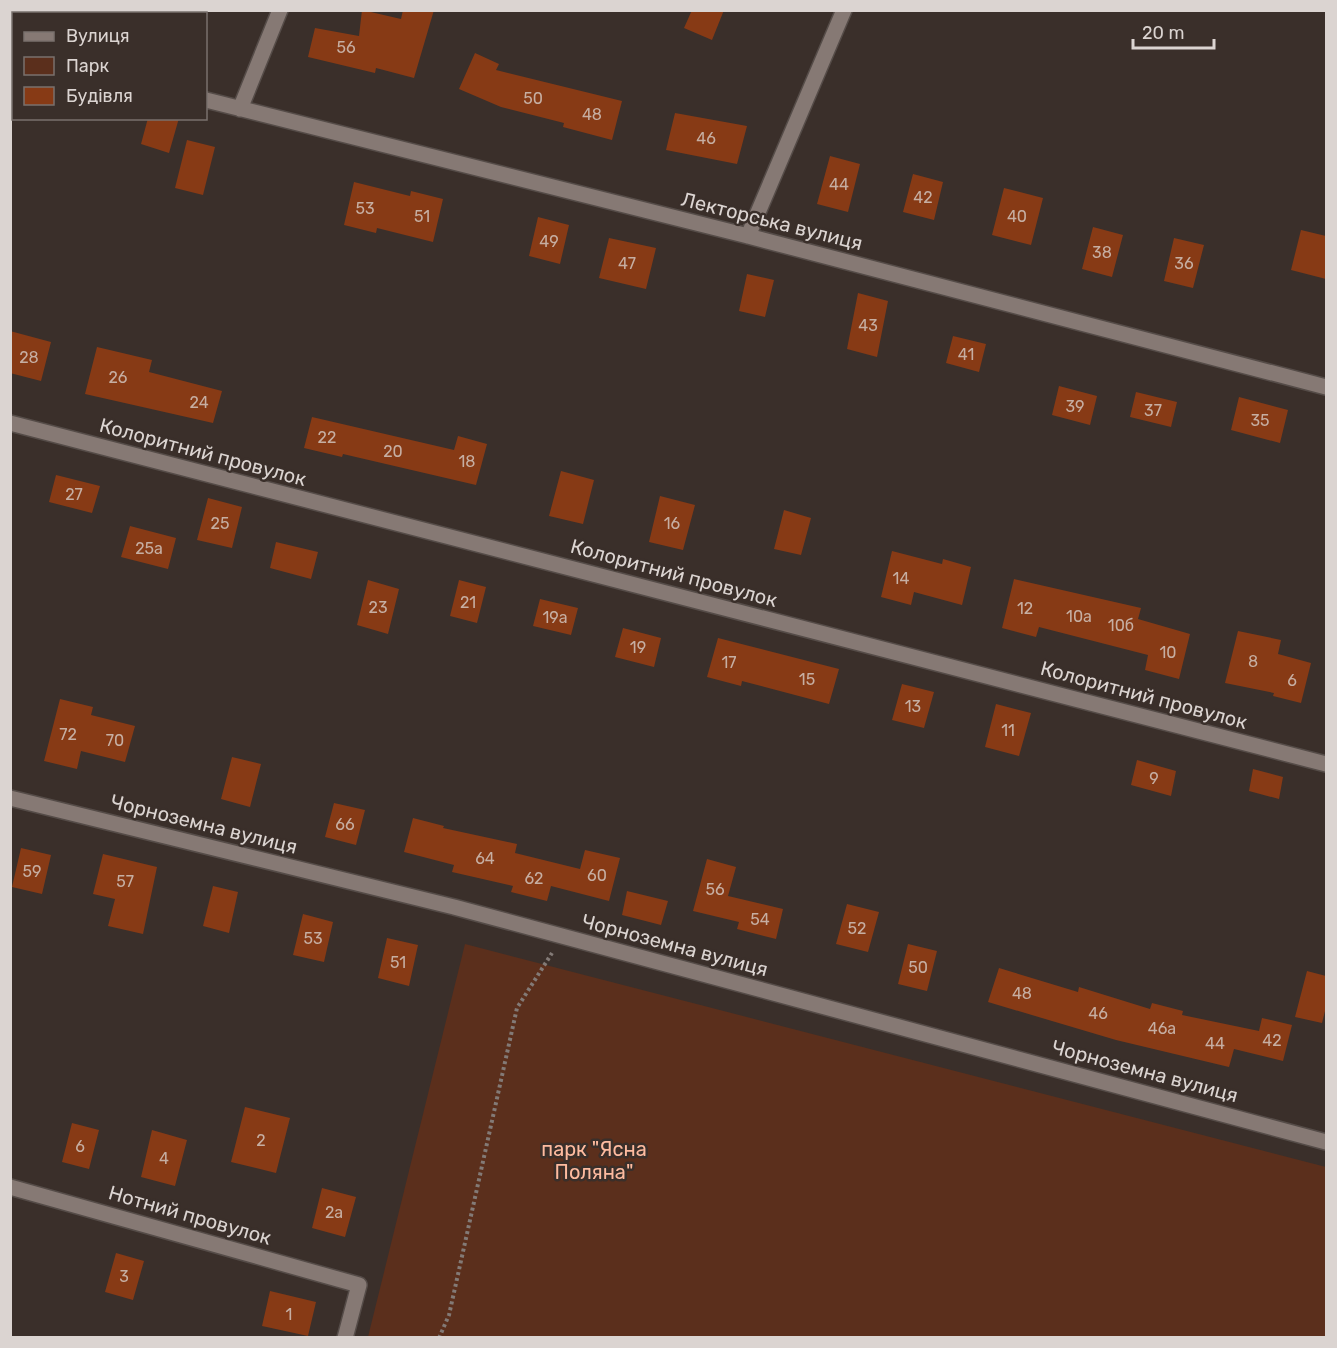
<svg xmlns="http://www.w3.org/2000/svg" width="1337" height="1348" font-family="Rubik,sans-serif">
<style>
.green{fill:#5b2f1c}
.building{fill:#873a15}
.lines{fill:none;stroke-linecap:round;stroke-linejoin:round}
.street-casing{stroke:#554c48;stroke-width:18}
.path{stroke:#837a76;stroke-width:4;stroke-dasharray:3 3;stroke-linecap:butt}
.street{stroke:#867974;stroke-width:15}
.labels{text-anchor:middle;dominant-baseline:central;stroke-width:5;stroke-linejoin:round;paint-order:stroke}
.number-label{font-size:16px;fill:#c6aea2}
.street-label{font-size:20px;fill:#dbd4d1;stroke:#3a2f2a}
.park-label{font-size:20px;fill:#febb9f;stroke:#3a2f2a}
</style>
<rect width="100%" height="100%" fill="#3a2f2a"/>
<path class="green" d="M 465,944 L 1326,1167 L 1326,1337 L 368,1337 Z"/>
<path class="building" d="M 362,10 L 401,19 L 403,10 L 434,10 L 414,78 L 376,68 L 375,73 L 308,57 L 315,28 L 359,36 Z
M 692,10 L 724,10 L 712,40 L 684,28 Z
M 475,53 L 499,64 L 496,70 L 622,101 L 612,140 L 563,127 L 564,123 L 501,107 L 459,89 Z
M 675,113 L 747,126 L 737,164 L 666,150 Z
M 148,118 L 179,118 L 169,153 L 141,144 Z
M 187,140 L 215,147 L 203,195 L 175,188 Z
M 830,156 L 860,164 L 848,212 L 817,204 Z
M 913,174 L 943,182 L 934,220 L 903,212 Z
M 354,182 L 410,196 L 411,191 L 443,199 L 433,242 L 377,228 L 376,233 L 344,225 Z
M 1004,188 L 1043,198 L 1031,245 L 992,235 Z
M 538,217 L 569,225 L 560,264 L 529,256 Z
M 1093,227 L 1123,235 L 1112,277 L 1082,269 Z
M 1301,230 L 1326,236 L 1326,279 L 1291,270 Z
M 609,238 L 656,248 L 646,289 L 599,278 Z
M 1174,238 L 1204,245 L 1193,288 L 1164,281 Z
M 747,274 L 774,280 L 765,317 L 739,311 Z
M 858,293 L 888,301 L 877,357 L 847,349 Z
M 10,331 L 51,342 L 41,381 L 10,373 Z
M 953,336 L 986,344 L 979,372 L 946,363 Z
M 97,347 L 152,360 L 149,372 L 222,391 L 213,423 L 85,394 Z
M 1059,386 L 1097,396 L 1090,425 L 1052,415 Z
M 1136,392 L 1177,402 L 1171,427 L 1130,417 Z
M 1239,397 L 1288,410 L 1280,443 L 1231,430 Z
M 312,417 L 454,450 L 458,436 L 487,444 L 476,485 L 343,454 L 342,457 L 304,448 Z
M 561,471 L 594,480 L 583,524 L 549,516 Z
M 56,475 L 100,486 L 92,513 L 49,502 Z
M 660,496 L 695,505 L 683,550 L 649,542 Z
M 208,498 L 242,507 L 232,548 L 197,540 Z
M 784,510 L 811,518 L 801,555 L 774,549 Z
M 130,526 L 176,538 L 168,569 L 121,557 Z
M 276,542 L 318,552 L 311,579 L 270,568 Z
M 892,551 L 942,564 L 943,559 L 971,567 L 962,605 L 914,592 L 911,605 L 881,597 Z
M 1014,579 L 1141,608 L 1138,619 L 1190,634 L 1179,679 L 1145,670 L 1148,655 L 1039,627 L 1036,637 L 1002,628 Z
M 368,580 L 399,589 L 388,634 L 357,625 Z
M 459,580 L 486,587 L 477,623 L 450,616 Z
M 540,599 L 578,608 L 571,635 L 533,626 Z
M 623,628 L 661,638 L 654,667 L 615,657 Z
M 1238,631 L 1281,640 L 1278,654 L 1311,663 L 1301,703 L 1273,696 L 1274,693 L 1225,683 Z
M 718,638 L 839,669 L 829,704 L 742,681 L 741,686 L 707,677 Z
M 902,684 L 934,692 L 924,728 L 892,720 Z
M 60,699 L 93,707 L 91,715 L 135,726 L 125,762 L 81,751 L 77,769 L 44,761 Z
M 996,704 L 1031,713 L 1019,756 L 985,747 Z
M 232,757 L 261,764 L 250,807 L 221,799 Z
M 1137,760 L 1176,771 L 1171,796 L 1131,785 Z
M 1253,769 L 1283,777 L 1279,799 L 1249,791 Z
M 334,803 L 365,810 L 356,845 L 325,837 Z
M 413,818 L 444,826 L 443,828 L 517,844 L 515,853 L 580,869 L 585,850 L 620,858 L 609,901 L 551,886 L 547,901 L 511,892 L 513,886 L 452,872 L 454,865 L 404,852 Z
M 21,848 L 51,855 L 42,894 L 12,887 Z
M 103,854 L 157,867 L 143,934 L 108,926 L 115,899 L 93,894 Z
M 707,859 L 736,867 L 728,896 L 783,909 L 776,939 L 737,929 L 739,922 L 693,911 Z
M 213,886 L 238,892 L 229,933 L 203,926 Z
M 627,891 L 668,901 L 661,925 L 622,915 Z
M 847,904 L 879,912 L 868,952 L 836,944 Z
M 303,914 L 333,922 L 324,962 L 293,955 Z
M 387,938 L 418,945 L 409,986 L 378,978 Z
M 908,944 L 937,951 L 927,991 L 898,984 Z
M 999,968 L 1078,992 L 1079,987 L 1150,1009 L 1152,1003 L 1183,1011 L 1182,1015 L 1259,1031 L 1262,1018 L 1292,1025 L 1283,1061 L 1234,1049 L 1229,1067 L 1116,1040 L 988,1002 Z
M 1307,971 L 1326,976 L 1326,1007 L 1322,1023 L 1295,1017 Z
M 245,1107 L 290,1118 L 276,1173 L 231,1162 Z
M 72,1123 L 99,1130 L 89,1169 L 62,1162 Z
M 152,1130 L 187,1140 L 175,1186 L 141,1177 Z
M 322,1188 L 356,1197 L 345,1237 L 312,1228 Z
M 116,1253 L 144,1261 L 133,1300 L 105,1292 Z
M 270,1291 L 316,1302 L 308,1336 L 262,1326 Z"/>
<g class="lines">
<defs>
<path id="street" d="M 10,50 L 14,51
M 206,100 L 748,236 L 1326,387
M 240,109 L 280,10
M 748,236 L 844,10
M 10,423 L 1326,764
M 10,798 L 454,907 L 1326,1142
M 10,1187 L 359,1285 L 345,1338"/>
</defs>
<use href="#street" class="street-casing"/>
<path class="path" d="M 439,1338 L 449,1315 L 517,1008 L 552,953"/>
<use href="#street" class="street"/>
</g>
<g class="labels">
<g class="number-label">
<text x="346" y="47">56</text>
<text x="533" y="98">50</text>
<text x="592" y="114">48</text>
<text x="706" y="138">46</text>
<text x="839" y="184">44</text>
<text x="923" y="197">42</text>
<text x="365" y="208">53</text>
<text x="422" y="216">51</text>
<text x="1017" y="216">40</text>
<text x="549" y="241">49</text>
<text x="1102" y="252">38</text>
<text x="627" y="263">47</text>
<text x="1184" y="263">36</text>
<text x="868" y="325">43</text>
<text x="966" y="354">41</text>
<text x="29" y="357">28</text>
<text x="118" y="377">26</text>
<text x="199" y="402">24</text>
<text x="1075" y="406">39</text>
<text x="1153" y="410">37</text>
<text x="1260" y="420">35</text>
<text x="327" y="437">22</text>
<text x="393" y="451">20</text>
<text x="467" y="461">18</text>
<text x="74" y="494">27</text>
<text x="220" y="523">25</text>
<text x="672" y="523">16</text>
<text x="149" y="548">25а</text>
<text x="901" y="578">14</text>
<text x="468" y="602">21</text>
<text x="378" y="607">23</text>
<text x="1025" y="608">12</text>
<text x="1079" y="616">10а</text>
<text x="555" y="617">19а</text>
<text x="1121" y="625">10б</text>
<text x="638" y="647">19</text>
<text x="1168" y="652">10</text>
<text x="1253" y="661">8</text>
<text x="729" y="662">17</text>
<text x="807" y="679">15</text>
<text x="1292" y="680">6</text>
<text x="913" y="706">13</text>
<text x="1008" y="730">11</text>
<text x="68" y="734">72</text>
<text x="115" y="740">70</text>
<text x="1154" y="778">9</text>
<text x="345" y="824">66</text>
<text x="485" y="858">64</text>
<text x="32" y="871">59</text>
<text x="597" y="875">60</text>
<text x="534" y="878">62</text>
<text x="125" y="881">57</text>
<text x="715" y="889">56</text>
<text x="760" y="919">54</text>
<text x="857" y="928">52</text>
<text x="313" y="938">53</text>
<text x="398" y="962">51</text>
<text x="918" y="967">50</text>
<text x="1022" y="993">48</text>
<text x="1098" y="1013">46</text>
<text x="1162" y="1028">46а</text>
<text x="1272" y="1040">42</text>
<text x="1215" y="1043">44</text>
<text x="261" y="1140">2</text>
<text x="80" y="1146">6</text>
<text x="164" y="1158">4</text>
<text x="334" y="1212">2а</text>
<text x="124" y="1276">3</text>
<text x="289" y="1314">1</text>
</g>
<g class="street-label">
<text transform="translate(772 221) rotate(14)">Лекторська вулиця</text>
<text transform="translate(203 452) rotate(15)">Колоритний провулок</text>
<text transform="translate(674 573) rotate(15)">Колоритний провулок</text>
<text transform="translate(1144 695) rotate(15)">Колоритний провулок</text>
<text transform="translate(204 824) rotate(14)">Чорноземна вулиця</text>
<text transform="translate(675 945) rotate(15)">Чорноземна вулиця</text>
<text transform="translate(1145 1071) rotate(15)">Чорноземна вулиця</text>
<text transform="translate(190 1215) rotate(16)">Нотний провулок</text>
</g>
<g class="park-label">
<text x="594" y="1149">парк "Ясна<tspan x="594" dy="23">Поляна"</tspan></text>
</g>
</g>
<rect width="1337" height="1348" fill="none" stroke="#dbd4d1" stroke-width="24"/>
<rect x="12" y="12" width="195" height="108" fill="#3a2f2a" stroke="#7a716d" stroke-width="1.5"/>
<rect x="24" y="32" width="30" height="9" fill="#867974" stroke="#7a716d" stroke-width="1.5"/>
<text x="66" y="42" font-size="18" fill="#dbd4d1">Вулиця</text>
<rect x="24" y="57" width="30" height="18" fill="#5b2f1c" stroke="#7a716d" stroke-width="1.5"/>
<text x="66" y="72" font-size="18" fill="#dbd4d1">Парк</text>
<rect x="24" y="87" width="30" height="18" fill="#873a15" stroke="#7a716d" stroke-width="1.5"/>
<text x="66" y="102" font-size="18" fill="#dbd4d1">Будівля</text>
<path d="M1133 39v9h81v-9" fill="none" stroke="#dbd4d1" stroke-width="3"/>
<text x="1142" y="39" font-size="18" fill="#dbd4d1" stroke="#3a2f2a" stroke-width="4.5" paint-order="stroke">20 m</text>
</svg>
